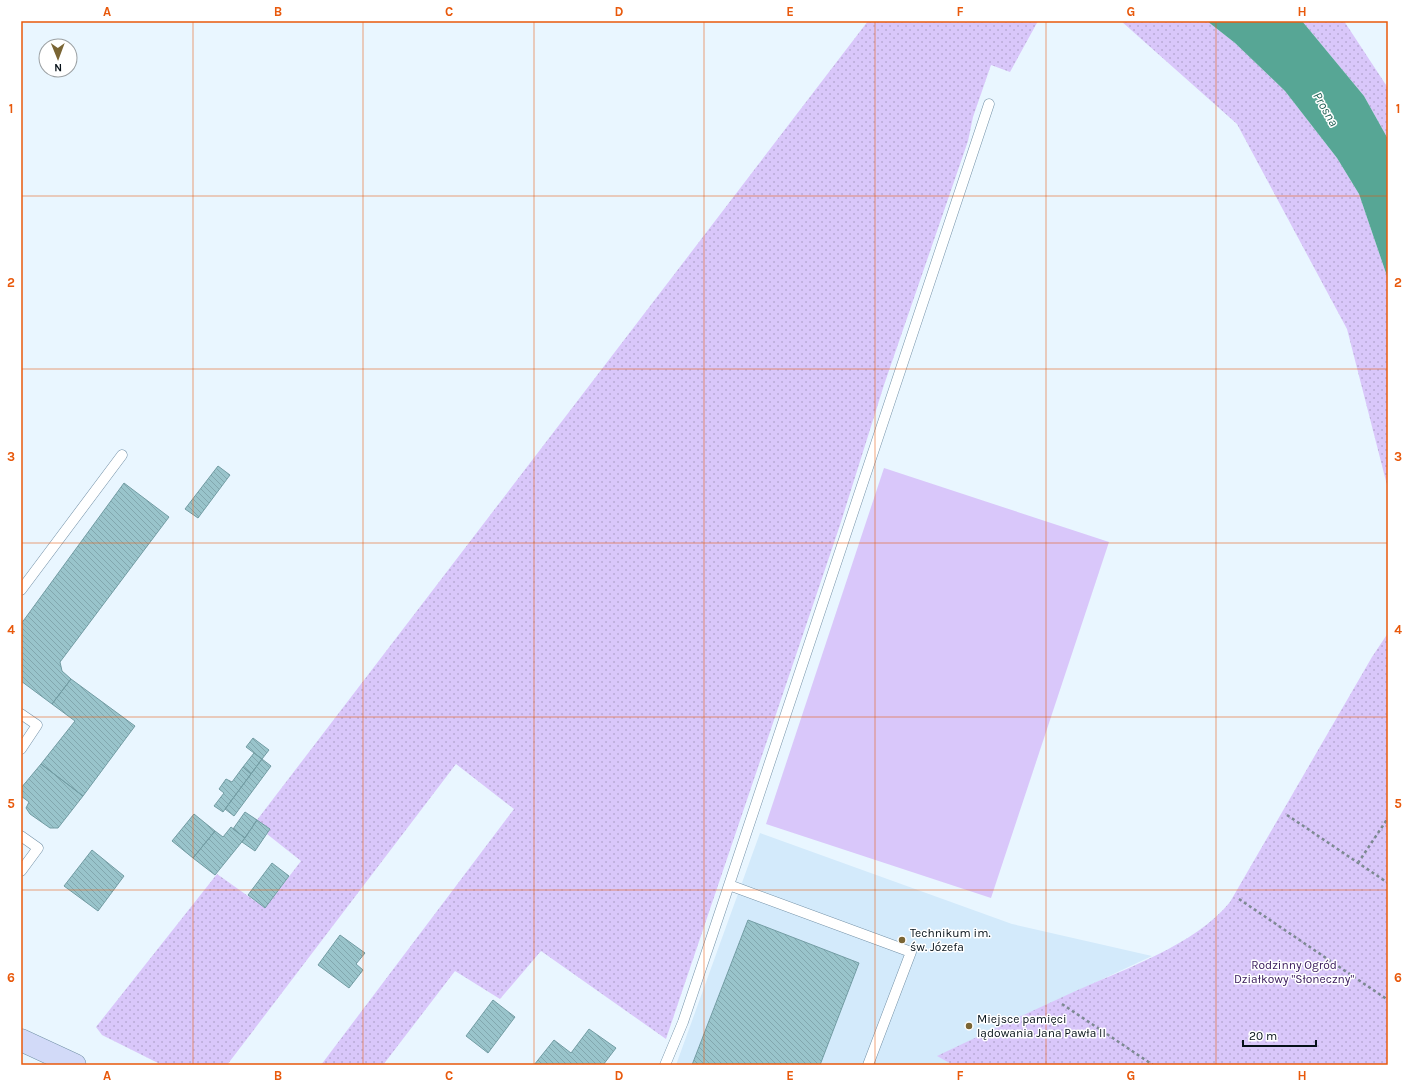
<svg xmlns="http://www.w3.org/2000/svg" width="1409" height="1086" font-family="Karla,sans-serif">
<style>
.built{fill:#d3eafb}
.grass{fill:url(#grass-dots)}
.pitch{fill:#d9c7fa}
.water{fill:#57a695}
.building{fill:url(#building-back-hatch);stroke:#729ca3}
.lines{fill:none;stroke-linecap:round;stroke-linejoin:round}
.lane-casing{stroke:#7391a7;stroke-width:11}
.secondary-casing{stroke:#7391a7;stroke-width:23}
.path{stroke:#7d8992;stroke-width:2.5;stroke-dasharray:3 3;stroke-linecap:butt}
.lane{stroke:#fff;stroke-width:10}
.secondary{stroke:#d2daf8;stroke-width:22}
.grid{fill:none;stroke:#e8590c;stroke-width:1;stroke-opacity:0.55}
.poi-dot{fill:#7a6534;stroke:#fff;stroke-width:1.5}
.labels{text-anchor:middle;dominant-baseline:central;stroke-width:3;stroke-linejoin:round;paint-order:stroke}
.poi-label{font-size:12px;fill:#061119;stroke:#fff;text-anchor:start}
.park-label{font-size:12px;fill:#351658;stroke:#fff}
.water-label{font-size:13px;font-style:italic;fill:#246357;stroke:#fff}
.neatline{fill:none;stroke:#e8590c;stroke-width:1.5}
.grid-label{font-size:13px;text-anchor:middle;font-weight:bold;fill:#e8590c}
</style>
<defs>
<pattern id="grass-dots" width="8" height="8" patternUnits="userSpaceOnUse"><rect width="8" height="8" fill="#d9c7fa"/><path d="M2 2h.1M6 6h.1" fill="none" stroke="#b9aad6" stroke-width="1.8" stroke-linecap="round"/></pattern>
<pattern id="building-back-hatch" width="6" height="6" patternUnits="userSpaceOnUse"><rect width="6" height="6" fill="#99c4cb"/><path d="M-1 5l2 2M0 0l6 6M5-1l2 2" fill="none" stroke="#82a7ae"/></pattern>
</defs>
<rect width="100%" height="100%" fill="#e9f6ff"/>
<path class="built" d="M 760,833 L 1012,924 L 1152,956 L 938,1056 L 953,1065 L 676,1065 Z"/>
<path class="grass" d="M 868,21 L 1038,21 L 1010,72 L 991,65 L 973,117 L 968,141 L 884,385 L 840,525 L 666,1039 L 541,951 L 500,999 L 455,971 L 383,1065 L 321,1065 L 514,809 L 456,764 L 227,1065 L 162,1065 L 102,1035 L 96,1027 L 217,874 L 265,908 L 301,861 L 267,834 L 270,829 L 257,820 Z
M 1121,21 L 1207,21 L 1235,43 L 1285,91 L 1337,158 L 1359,194 L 1388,279 L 1388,489 L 1347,329 L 1237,124 Z
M 1302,21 L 1344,21 L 1388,88 L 1388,139 L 1364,96 Z
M 1388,633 L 1388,1065 L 953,1065 L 937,1056 C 981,1035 1025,1014 1069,994 C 1121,970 1195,946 1230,902 L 1372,657 Z"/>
<path class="pitch" d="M 884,468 L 1109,542 L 991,898 L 766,824 Z"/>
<path class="water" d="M 1207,21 L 1302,21 L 1364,96 L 1388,139 L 1388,279 L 1359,194 L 1337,158 L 1285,91 L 1235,43 Z"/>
<path class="building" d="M 218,466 L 230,475 L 198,518 L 185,509 Z
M 124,483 L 169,517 L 60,662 L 62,671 L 71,679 L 52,704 L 21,681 L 21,624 Z
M 71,679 L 135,726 L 83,796 L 41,764 L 75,721 L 52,704 Z
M 253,738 L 269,750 L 262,759 L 246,747 Z
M 254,753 L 262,759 L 251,774 L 243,767 Z
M 262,759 L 271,766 L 234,816 L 225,809 Z
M 41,764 L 83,796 L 58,828 L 50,828 L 30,814 L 26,808 L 29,802 L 21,796 L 21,788 Z
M 243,767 L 251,774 L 223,812 L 214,806 L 224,793 L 219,789 L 226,779 L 232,782 Z
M 245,812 L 257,820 L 245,838 L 233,829 Z
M 194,814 L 215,831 L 193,858 L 172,841 Z
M 257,820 L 270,829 L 255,851 L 242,842 Z
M 231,827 L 245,838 L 215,875 L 193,858 L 215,831 L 223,837 Z
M 92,850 L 124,876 L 98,911 L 64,886 Z
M 272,863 L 289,876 L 265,908 L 248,895 Z
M 748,920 L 859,963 L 820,1065 L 692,1065 Z
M 340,935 L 365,953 L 356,964 L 363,970 L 349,988 L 318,965 Z
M 493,1000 L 515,1017 L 488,1053 L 466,1036 Z
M 589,1029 L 616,1048 L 603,1065 L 534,1065 L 554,1040 L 571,1053 Z"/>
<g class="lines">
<defs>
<path id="lane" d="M 21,590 L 122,455
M 21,714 L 37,725 L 21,749
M 21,836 L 38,848 L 21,871
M 729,885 L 911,952 L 868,1065
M 665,1065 L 683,1022 L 712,936 L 989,104"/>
<path id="secondary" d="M 21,1040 L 75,1065"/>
</defs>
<use href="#lane" class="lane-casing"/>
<use href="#secondary" class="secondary-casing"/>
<path class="path" d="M 1287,815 L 1388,883
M 1358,863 L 1388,818
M 1239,899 L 1388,1000
M 1062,1004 L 1153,1065"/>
<use href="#lane" class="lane"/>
<use href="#secondary" class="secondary"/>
</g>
<path class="grid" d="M 193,21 L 193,1065M 363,21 L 363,1065M 534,21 L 534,1065M 704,21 L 704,1065M 875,21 L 875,1065M 1046,21 L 1046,1065M 1216,21 L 1216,1065M 21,196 L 1388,196M 21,369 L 1388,369M 21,543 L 1388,543M 21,717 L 1388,717M 21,890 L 1388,890"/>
<g class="poi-dot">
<circle cx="902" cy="940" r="4"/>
<circle cx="969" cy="1026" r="4"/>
</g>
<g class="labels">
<g class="poi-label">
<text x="910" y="933">Technikum im.<tspan x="910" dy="14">św. Józefa</tspan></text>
<text x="977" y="1019">Miejsce pamięci<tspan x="977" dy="14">lądowania Jana Pawła II</tspan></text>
</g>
<g class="park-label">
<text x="1294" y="965">Rodzinny Ogród<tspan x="1294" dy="14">Działkowy "Słoneczny"</tspan></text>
</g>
<g class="water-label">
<text transform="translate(1326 109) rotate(60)">Prosna</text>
</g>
</g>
<rect width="1409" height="1086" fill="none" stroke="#ffffff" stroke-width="44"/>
<g transform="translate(58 58) rotate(179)"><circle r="19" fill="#ffffff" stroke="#9ba0a3"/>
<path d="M0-3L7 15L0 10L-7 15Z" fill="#7a6534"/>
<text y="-6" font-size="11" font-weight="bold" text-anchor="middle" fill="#061119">N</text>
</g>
<path d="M1243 1040v6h73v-6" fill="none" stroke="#061119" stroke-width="2"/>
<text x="1249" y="1040" font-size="12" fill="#061119" stroke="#ffffff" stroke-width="3" paint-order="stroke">20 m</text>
<rect x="22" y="22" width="1365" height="1042" class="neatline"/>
<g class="grid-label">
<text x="107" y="16">A</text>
<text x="278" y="16">B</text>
<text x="449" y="16">C</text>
<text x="619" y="16">D</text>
<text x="790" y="16">E</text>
<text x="960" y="16">F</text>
<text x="1131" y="16">G</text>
<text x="1302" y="16">H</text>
<text x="11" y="113">1</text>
<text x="1398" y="113">1</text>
<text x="11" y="287">2</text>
<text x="1398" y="287">2</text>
<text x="11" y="461">3</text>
<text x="1398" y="461">3</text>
<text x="11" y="634">4</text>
<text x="1398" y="634">4</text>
<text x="11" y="808">5</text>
<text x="1398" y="808">5</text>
<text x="11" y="982">6</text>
<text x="1398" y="982">6</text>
<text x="107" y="1080">A</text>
<text x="278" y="1080">B</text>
<text x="449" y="1080">C</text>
<text x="619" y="1080">D</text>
<text x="790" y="1080">E</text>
<text x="960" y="1080">F</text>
<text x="1131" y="1080">G</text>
<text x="1302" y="1080">H</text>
</g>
</svg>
